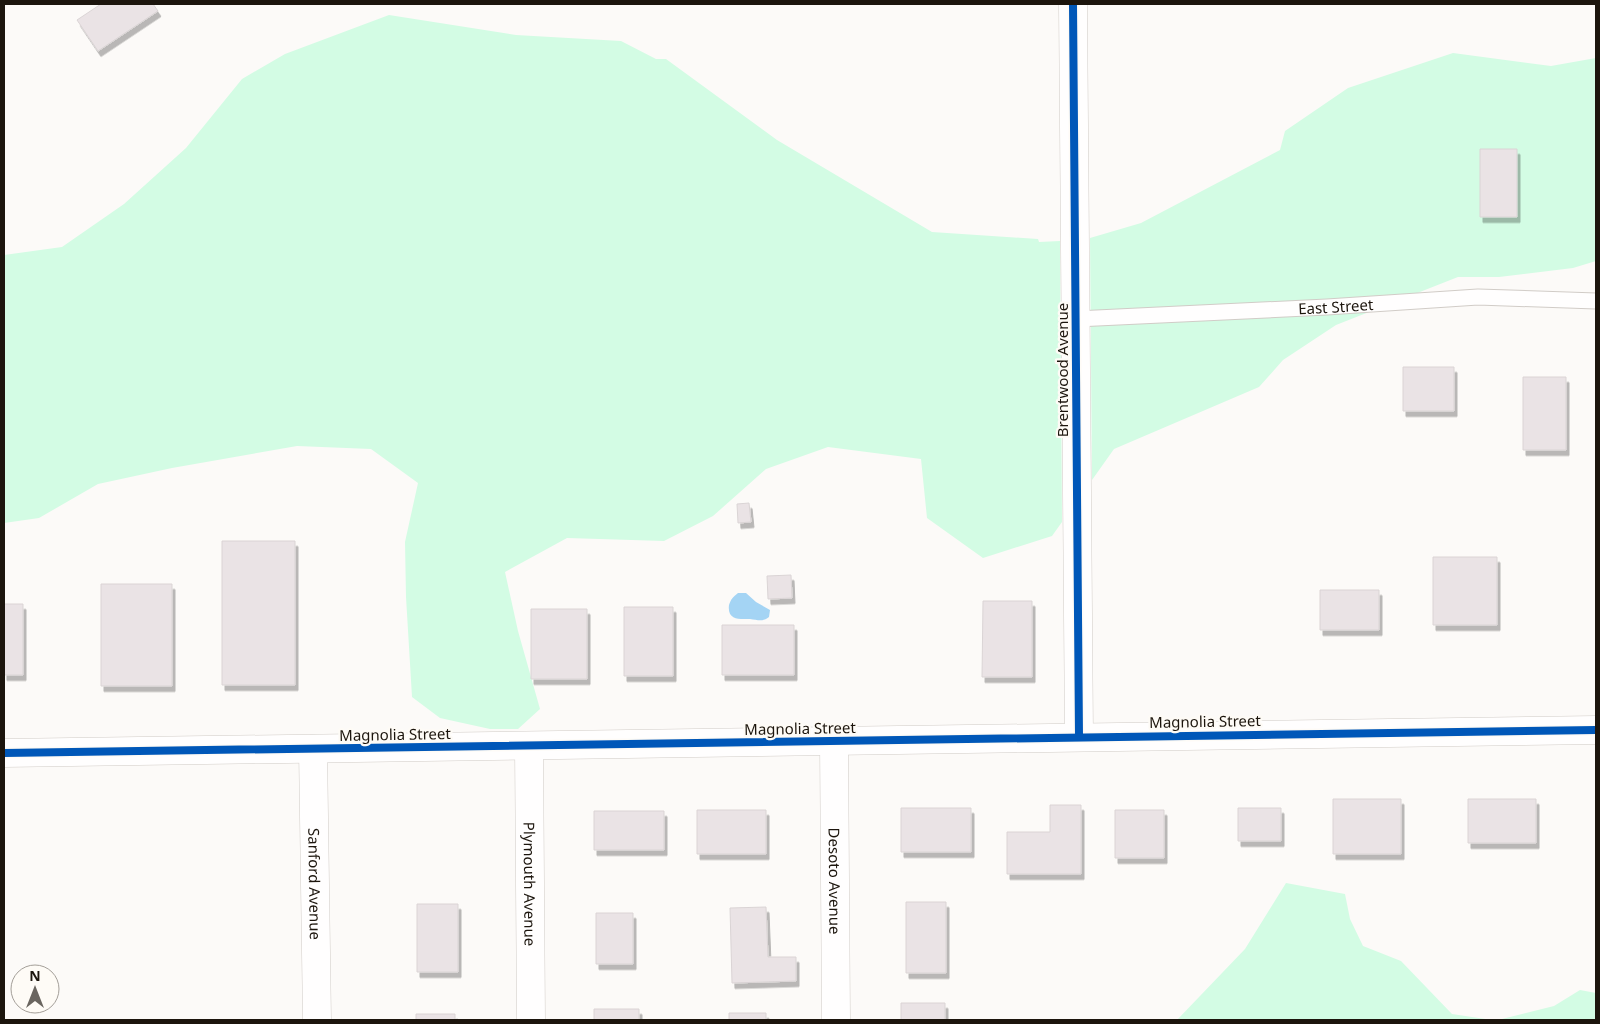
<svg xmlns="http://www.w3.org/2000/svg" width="1600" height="1024" font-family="'Noto Sans',sans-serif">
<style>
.green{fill:#d3fce4}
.water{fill:#a4d4f4}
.building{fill:#eae3e5;stroke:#dad4d5;filter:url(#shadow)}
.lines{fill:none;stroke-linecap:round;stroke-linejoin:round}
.lane-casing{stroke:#d1ccc7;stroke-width:17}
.street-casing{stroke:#d1ccc7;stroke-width:29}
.secondary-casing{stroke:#d1ccc7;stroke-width:29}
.lane{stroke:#fffefe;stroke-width:15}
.street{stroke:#fffefe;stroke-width:28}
.secondary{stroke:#fffefe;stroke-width:28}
.cycleway-casing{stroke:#fefbf6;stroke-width:11}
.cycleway{stroke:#0057b8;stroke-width:8}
.labels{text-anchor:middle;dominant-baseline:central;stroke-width:4.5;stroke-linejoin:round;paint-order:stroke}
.street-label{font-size:15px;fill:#1c150d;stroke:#fefbf6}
</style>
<defs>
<filter id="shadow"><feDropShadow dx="3" dy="5.5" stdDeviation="0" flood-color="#0004"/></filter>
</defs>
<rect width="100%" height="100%" fill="#fcfaf8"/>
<path class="green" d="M 389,15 L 516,35 L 621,41 L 656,59 L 666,59 L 777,140 L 932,232 L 1038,239 L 1039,242 L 1060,241 L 1062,522 L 1052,536 L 983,558 L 927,518 L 921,459 L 828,447 L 766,469 L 713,516 L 664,541 L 567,538 L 505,572 L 518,631 L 540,709 L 518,729 L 490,729 L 440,718 L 412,697 L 406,597 L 405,542 L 418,483 L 371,449 L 297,446 L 172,468 L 98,484 L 39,518 L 4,523 L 4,255 L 62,247 L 124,204 L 186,148 L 242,79 L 285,54 Z
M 1453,53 L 1551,66 L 1596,58 L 1596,261 L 1573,268 L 1499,277 L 1458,277 L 1336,325 L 1283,360 L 1259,387 L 1114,449 L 1092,480 L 1090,238 L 1141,223 L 1280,150 L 1285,131 L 1348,88 Z
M 1286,883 L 1345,894 L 1350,919 L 1363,946 L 1401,961 L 1452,1014 L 1492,1020 L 1177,1020 L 1245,949 Z
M 1580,990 L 1596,993 L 1596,1020 L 1498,1020 L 1554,1006 Z"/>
<path class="water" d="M 738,593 L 746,593 L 756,602 L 770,610 L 769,617 C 763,622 758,620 750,619 C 740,619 727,621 729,605 C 731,599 733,597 738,593 Z"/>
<path class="building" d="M 101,4 L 153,4 L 158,11 L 98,51 L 77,20 Z
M 1480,149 L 1517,149 L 1517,217 L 1480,217 Z
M 1403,367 L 1454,367 L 1454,411 L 1403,411 Z
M 1523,377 L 1566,377 L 1566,450 L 1523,450 Z
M 749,503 L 751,522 L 738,523 L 737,504 Z
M 222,541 L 295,541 L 295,685 L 222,685 Z
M 1433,557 L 1497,557 L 1497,625 L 1433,625 Z
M 791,575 L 792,598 L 768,599 L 767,576 Z
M 101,584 L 172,584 L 172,686 L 101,686 Z
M 1320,590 L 1379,590 L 1379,630 L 1320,630 Z
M 983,601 L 1032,601 L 1032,677 L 982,677 Z
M 4,604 L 23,604 L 23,675 L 4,675 Z
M 624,607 L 673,607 L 673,676 L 624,676 Z
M 531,609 L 587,609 L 587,679 L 531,679 Z
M 722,625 L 794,625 L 794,675 L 722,675 Z
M 1333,799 L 1401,799 L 1401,854 L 1333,854 Z
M 1468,799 L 1536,799 L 1536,843 L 1468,843 Z
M 1050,805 L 1081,805 L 1081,874 L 1007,874 L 1007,832 L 1050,832 Z
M 901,808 L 971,808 L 971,852 L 901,852 Z
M 1238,808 L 1281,808 L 1281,841 L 1238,841 Z
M 697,810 L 766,810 L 766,854 L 697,854 Z
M 1115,810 L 1164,810 L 1164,858 L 1115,858 Z
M 594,811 L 664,811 L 664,850 L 594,850 Z
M 906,902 L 946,902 L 946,973 L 906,973 Z
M 417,904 L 458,904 L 458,972 L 417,972 Z
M 766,907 L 768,957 L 796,957 L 796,981 L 732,983 L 730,908 Z
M 596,913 L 633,913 L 633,964 L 596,964 Z
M 901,1003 L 945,1003 L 945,1020 L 901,1020 Z
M 594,1009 L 639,1009 L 639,1020 L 594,1020 Z
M 729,1013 L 766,1013 L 766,1020 L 729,1020 Z
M 416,1014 L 455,1014 L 455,1020 L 416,1020 Z"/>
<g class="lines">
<defs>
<g id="lane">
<path id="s1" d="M 1076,319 L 1327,307 L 1478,297 L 1596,301"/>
</g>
<g id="street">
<path d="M 1073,4 L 1079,736"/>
<path id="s2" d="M 834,742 L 836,1020"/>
<path id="s3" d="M 529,746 L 531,1020"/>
</g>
<g id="secondary">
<path id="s4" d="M 313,749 L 317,1020"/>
<path d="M 4,753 L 1596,730"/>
</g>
</defs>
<use href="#lane" class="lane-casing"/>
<use href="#street" class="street-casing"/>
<use href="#secondary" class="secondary-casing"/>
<use href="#lane" class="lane"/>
<use href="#street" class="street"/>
<use href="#secondary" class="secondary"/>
<defs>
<path id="cycleway" d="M 1073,4 L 1079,736
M 4,753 L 1596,730"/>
</defs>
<use href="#cycleway" class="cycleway-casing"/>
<use href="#cycleway" class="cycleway"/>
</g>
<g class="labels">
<g class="street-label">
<text stroke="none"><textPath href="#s1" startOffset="260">East Street</textPath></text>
<text transform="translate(1062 370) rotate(-90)">Brentwood Avenue</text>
<text transform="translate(1205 721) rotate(-1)">Magnolia Street</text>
<text transform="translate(800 728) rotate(-1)">Magnolia Street</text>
<text transform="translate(395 734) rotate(-1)">Magnolia Street</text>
<text stroke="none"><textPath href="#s2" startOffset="139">Desoto Avenue</textPath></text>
<text stroke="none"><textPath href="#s3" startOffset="138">Plymouth Avenue</textPath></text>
<text stroke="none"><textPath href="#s4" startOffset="135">Sanford Avenue</textPath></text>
</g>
</g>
<rect width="1600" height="1024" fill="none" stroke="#1c150d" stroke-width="10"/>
<g transform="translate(35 989)"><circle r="24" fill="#fefbf6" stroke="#a49f99"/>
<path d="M0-4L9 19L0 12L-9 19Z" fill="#6a655f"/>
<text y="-8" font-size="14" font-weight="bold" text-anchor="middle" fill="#1c150d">N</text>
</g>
</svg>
